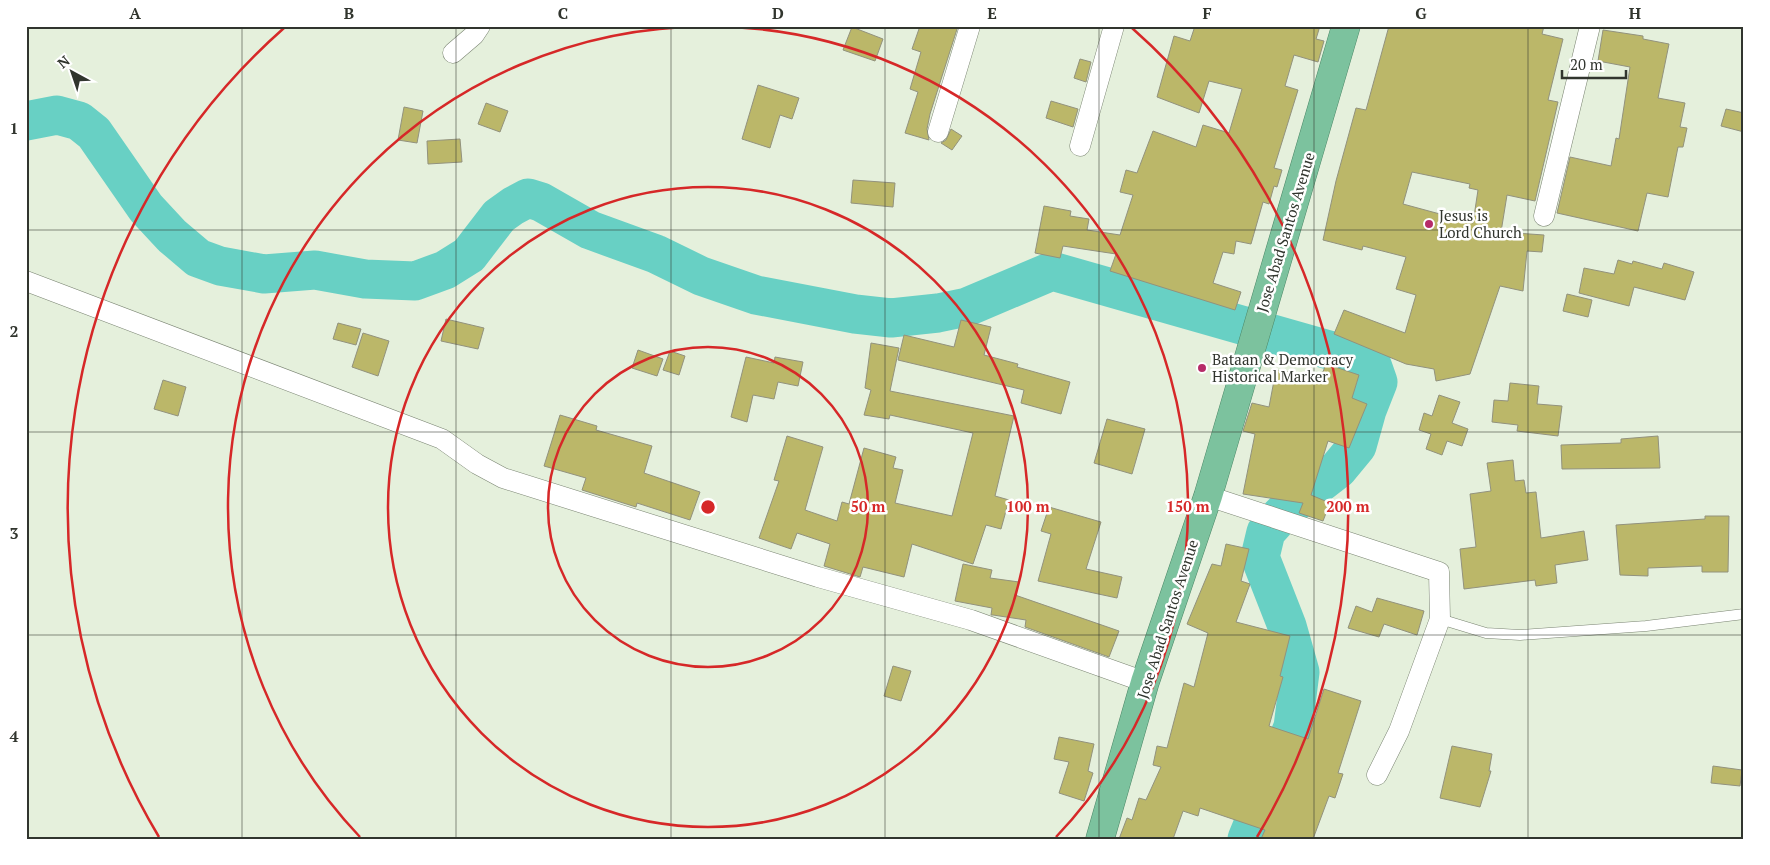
<svg xmlns="http://www.w3.org/2000/svg" width="1770" height="865" font-family="'PT Serif',serif">
<style>
.lines{fill:none;stroke-linecap:round;stroke-linejoin:round}
.river{stroke:#68d0c4;stroke-width:39}
.building{fill:#bbb769;stroke:#92927d;fill-rule:evenodd}
.service-casing{stroke:#7a8472;stroke-width:11}
.minor-casing{stroke:#7a8472;stroke-width:21}
.trunk-casing{stroke:#4c8767;stroke-width:29}
.service{stroke:#fff;stroke-width:10}
.minor{stroke:#fff;stroke-width:20}
.trunk{stroke:#7cc29e;stroke-width:28}
.grid{fill:none;stroke:#31352e;stroke-width:1;stroke-opacity:0.55}
.ring{fill:none;stroke:#d62828;stroke-width:2.5}
.poi-dot{fill:#b62c68;stroke:#fff;stroke-width:2}
.labels{text-anchor:middle;dominant-baseline:central;stroke-width:5;stroke-linejoin:round;paint-order:stroke}
.poi-label{font-size:15px;fill:#31352e;stroke:#fff;text-anchor:start}
.street-label{font-size:15px;fill:#31352e;stroke:#fff}
.centre{fill:#d62828;stroke:#fff;stroke-width:2.5}
.ring-label{font-size:15px;text-anchor:middle;font-weight:bold;fill:#d62828;stroke:#fff;stroke-width:5;stroke-linejoin:round;paint-order:stroke}
.neatline{fill:none;stroke:#31352e;stroke-width:2}
.grid-label{font-size:16px;text-anchor:middle;font-weight:bold;fill:#31352e}
</style>
<rect width="100%" height="100%" fill="#e5f0dc"/>
<g class="lines">
<path class="river" d="M 26,121 L 57,115 L 79,121 L 94,133 L 146,208 L 172,236 L 198,258 L 220,266 L 264,274 L 315,270 L 365,279 L 415,281 L 445,270 L 469,255 L 499,216 L 513,206 L 528,198 L 541,202 L 590,230 L 656,254 L 701,276 L 756,295 L 855,314 L 891,318 L 938,313 L 967,307 L 1052,271 L 1371,362 L 1378,382 L 1367,410 L 1357,446 L 1338,469 L 1289,507 L 1280,516
M 1247,839 L 1293,727 L 1300,672 L 1287,626 L 1260,557 L 1266,532 L 1275,522"/>
</g>
<path class="building" d="M 920,26 L 958,26 L 930,114 L 927,129 L 929,140 L 905,133 L 918,92 L 910,89 L 921,52 L 912,49 Z
M 1195,26 L 1320,26 L 1316,39 L 1324,41 L 1318,62 L 1294,55 L 1285,86 L 1298,90 L 1274,168 L 1282,170 L 1277,187 L 1274,186 L 1269,204 L 1263,202 L 1251,244 L 1236,241 L 1234,254 L 1223,252 L 1213,283 L 1241,292 L 1235,310 L 1110,271 L 1116,254 L 1063,246 L 1060,258 L 1035,253 L 1044,206 L 1071,211 L 1070,216 L 1089,219 L 1087,230 L 1120,235 L 1133,195 L 1120,192 L 1126,170 L 1137,173 L 1153,131 L 1196,147 L 1203,125 L 1229,133 L 1242,89 L 1209,81 L 1199,113 L 1157,97 L 1174,36 L 1190,41 Z
M 1389,26 L 1544,26 L 1542,34 L 1563,39 L 1548,100 L 1558,102 L 1535,201 L 1507,195 L 1501,232 L 1544,235 L 1542,252 L 1527,251 L 1523,291 L 1500,286 L 1470,374 L 1436,381 L 1434,369 L 1406,364 L 1334,334 L 1344,310 L 1405,333 L 1416,295 L 1396,289 L 1406,257 L 1363,246 L 1362,250 L 1323,240 L 1336,181 L 1356,108 L 1366,110 ZM 1412,172 L 1470,184 L 1469,188 L 1478,190 L 1473,223 L 1403,204 Z
M 852,27 L 883,39 L 875,61 L 843,50 Z
M 1603,30 L 1643,36 L 1643,39 L 1669,44 L 1658,98 L 1685,103 L 1680,127 L 1687,128 L 1683,147 L 1678,147 L 1668,197 L 1647,193 L 1638,231 L 1557,213 L 1570,157 L 1611,166 L 1616,138 L 1619,139 L 1630,67 L 1598,61 Z
M 1080,59 L 1091,62 L 1086,82 L 1074,78 Z
M 758,85 L 799,98 L 792,119 L 780,115 L 770,148 L 742,139 Z
M 1051,101 L 1078,109 L 1073,127 L 1046,118 Z
M 486,103 L 508,111 L 500,132 L 478,124 Z
M 404,107 L 423,111 L 417,143 L 398,140 Z
M 1726,109 L 1744,113 L 1744,132 L 1721,126 Z
M 951,129 L 962,136 L 952,150 L 941,143 L 946,140 Z
M 460,139 L 462,162 L 428,164 L 427,141 Z
M 853,180 L 895,183 L 893,207 L 851,203 Z
M 1618,260 L 1632,264 L 1633,261 L 1662,269 L 1664,263 L 1694,272 L 1685,300 L 1634,287 L 1629,306 L 1579,293 L 1584,268 L 1614,274 Z
M 1567,294 L 1592,300 L 1588,317 L 1563,311 Z
M 446,319 L 484,328 L 478,349 L 441,341 Z
M 961,320 L 991,327 L 984,355 L 1018,364 L 1017,367 L 1070,382 L 1061,414 L 1021,403 L 1024,390 L 898,360 L 904,335 L 954,347 Z
M 338,323 L 361,329 L 356,345 L 333,339 Z
M 363,333 L 389,341 L 378,376 L 352,367 Z
M 871,343 L 899,348 L 890,391 L 1014,416 L 995,496 L 1009,500 L 1001,529 L 986,525 L 973,564 L 912,544 L 904,577 L 863,567 L 860,577 L 824,566 L 830,544 L 797,533 L 791,549 L 759,538 L 779,481 L 774,480 L 787,436 L 823,447 L 805,510 L 837,521 L 842,502 L 849,504 L 864,448 L 896,457 L 893,468 L 903,470 L 895,503 L 952,516 L 973,433 L 890,415 L 889,419 L 864,415 L 871,390 L 865,388 Z
M 638,350 L 663,359 L 657,376 L 632,368 Z
M 670,351 L 685,356 L 679,375 L 663,370 Z
M 746,357 L 774,363 L 775,357 L 803,362 L 798,386 L 778,382 L 774,399 L 753,395 L 747,422 L 731,417 Z
M 1326,364 L 1359,375 L 1352,398 L 1367,404 L 1349,448 L 1328,441 L 1311,495 L 1330,503 L 1323,521 L 1299,513 L 1303,503 L 1243,494 L 1255,434 L 1243,431 L 1252,403 L 1269,407 L 1276,370 L 1321,377 Z
M 163,380 L 186,387 L 178,416 L 154,409 Z
M 1510,383 L 1539,386 L 1537,404 L 1562,406 L 1558,436 L 1517,431 L 1518,425 L 1492,422 L 1494,400 L 1508,401 Z
M 1439,395 L 1460,402 L 1452,423 L 1468,429 L 1462,446 L 1447,441 L 1442,455 L 1426,449 L 1431,434 L 1419,430 L 1424,413 L 1432,416 Z
M 560,415 L 597,426 L 596,430 L 652,446 L 644,473 L 700,492 L 690,520 L 637,503 L 636,507 L 582,490 L 586,478 L 544,466 Z
M 1107,419 L 1145,429 L 1132,474 L 1094,463 Z
M 1658,436 L 1660,468 L 1562,469 L 1561,445 L 1621,443 L 1621,439 Z
M 1513,460 L 1515,481 L 1524,480 L 1526,493 L 1536,492 L 1541,538 L 1584,531 L 1588,560 L 1555,565 L 1557,583 L 1536,586 L 1535,580 L 1464,589 L 1460,549 L 1476,547 L 1470,494 L 1491,491 L 1487,463 Z
M 1049,507 L 1101,522 L 1086,569 L 1122,577 L 1117,598 L 1038,581 L 1051,534 L 1041,531 Z
M 1705,516 L 1729,516 L 1728,572 L 1702,572 L 1702,566 L 1648,568 L 1648,576 L 1620,575 L 1616,525 L 1705,519 Z
M 1226,544 L 1249,549 L 1241,581 L 1250,584 L 1236,622 L 1290,636 L 1280,676 L 1283,677 L 1269,726 L 1308,739 L 1324,689 L 1361,701 L 1338,773 L 1343,774 L 1335,798 L 1329,796 L 1313,839 L 1261,839 L 1265,830 L 1200,808 L 1198,816 L 1183,811 L 1173,839 L 1119,839 L 1127,818 L 1132,820 L 1139,798 L 1146,800 L 1161,767 L 1153,765 L 1157,746 L 1167,748 L 1184,683 L 1194,687 L 1208,633 L 1187,624 L 1212,564 L 1221,566 Z
M 963,564 L 992,570 L 990,578 L 1019,582 L 1015,595 L 1119,631 L 1109,657 L 1025,627 L 1026,620 L 993,615 L 991,615 L 992,608 L 955,601 Z
M 1377,598 L 1424,611 L 1417,635 L 1384,624 L 1379,637 L 1348,628 L 1356,606 L 1372,612 Z
M 893,666 L 911,671 L 901,701 L 884,696 Z
M 1059,737 L 1094,744 L 1088,771 L 1093,773 L 1084,801 L 1059,793 L 1069,762 L 1054,759 Z
M 1452,746 L 1492,754 L 1489,771 L 1491,771 L 1480,807 L 1440,798 Z
M 1713,766 L 1742,770 L 1740,786 L 1711,783 Z"/>
<g class="lines">
<defs>
<path id="service" d="M 1440,619 L 1486,633 L 1520,635 L 1646,626 L 1744,614"/>
<path id="minor" d="M 453,53 L 474,35 L 480,26
M 938,132 L 970,26
M 1080,146 L 1114,26
M 1544,216 L 1590,26
M 26,281 L 442,439 L 477,464 L 503,478 L 818,577 L 971,620 L 1145,682
M 1208,496 L 1439,572 L 1440,619 L 1399,731 L 1377,775"/>
<path id="trunk" d="M 1100,839 L 1145,682 L 1208,496 L 1346,26"/>
</defs>
<use href="#service" class="service-casing"/>
<use href="#minor" class="minor-casing"/>
<use href="#trunk" class="trunk-casing"/>
<use href="#service" class="service"/>
<use href="#minor" class="minor"/>
<use href="#trunk" class="trunk"/>
</g>
<path class="grid" d="M 242,26 L 242,839M 456,26 L 456,839M 671,26 L 671,839M 885,26 L 885,839M 1099,26 L 1099,839M 1314,26 L 1314,839M 1528,26 L 1528,839M 26,230 L 1744,230M 26,432 L 1744,432M 26,635 L 1744,635"/>
<g class="ring">
<circle cx="708" cy="507" r="160"/>
<circle cx="708" cy="507" r="320"/>
<path d="M360 837A480 480 0 1 1 1056 837"/>
<path d="M159 837A640 640 0 0 1 284 28M1132 28A640 640 0 0 1 1257 837"/>
</g>
<g class="poi-dot">
<circle cx="1429" cy="224" r="5"/>
<circle cx="1202" cy="368" r="5"/>
</g>
<g class="labels">
<g class="poi-label">
<text x="1439" y="215">Jesus is<tspan x="1439" dy="17">Lord Church</tspan></text>
<text x="1212" y="359">Bataan &amp; Democracy<tspan x="1212" dy="17">Historical Marker</tspan></text>
</g>
<g class="street-label">
<text transform="translate(1285 232) rotate(-73)">Jose Abad Santos Avenue</text>
<text transform="translate(1167 619) rotate(-72)">Jose Abad Santos Avenue</text>
</g>
</g>
<circle cx="708" cy="507" r="8" class="centre"/>
<g class="ring-label">
<text x="868" y="512">50 m</text>
<text x="1028" y="512">100 m</text>
<text x="1188" y="512">150 m</text>
<text x="1348" y="512">200 m</text>
</g>
<rect width="1770" height="865" fill="none" stroke="#ffffff" stroke-width="55"/>
<g transform="translate(72 72) rotate(320)" stroke="#ffffff" stroke-width="4" paint-order="stroke">
<path d="M0-4L9 19L0 12L-9 19Z" fill="#31352e"/>
<text y="-8" font-size="14" font-weight="bold" text-anchor="middle" fill="#31352e">N</text>
</g>
<path d="M1562 70v8h64v-8" fill="none" stroke="#31352e" stroke-width="2.5"/>
<text x="1570" y="70" font-size="15" fill="#31352e" stroke="#ffffff" stroke-width="4" paint-order="stroke">20 m</text>
<rect x="28" y="28" width="1714" height="810" class="neatline"/>
<g class="grid-label">
<text x="135" y="19">A</text>
<text x="349" y="19">B</text>
<text x="563" y="19">C</text>
<text x="778" y="19">D</text>
<text x="992" y="19">E</text>
<text x="1207" y="19">F</text>
<text x="1421" y="19">G</text>
<text x="1635" y="19">H</text>
<text x="14" y="134">1</text>
<text x="14" y="337">2</text>
<text x="14" y="539">3</text>
<text x="14" y="742">4</text>
</g>
</svg>
